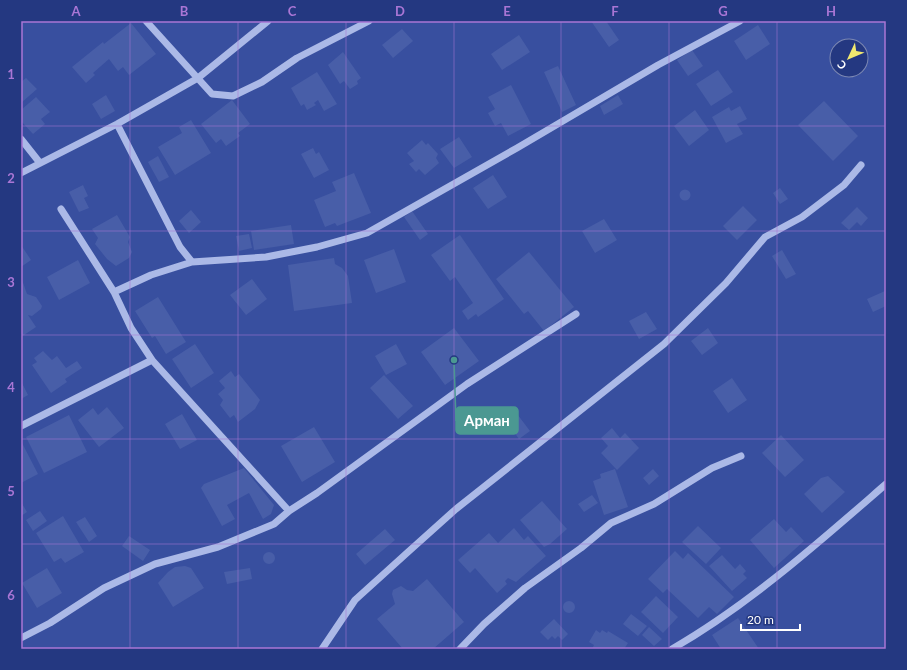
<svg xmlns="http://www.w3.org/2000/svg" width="907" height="670" font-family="Lato,sans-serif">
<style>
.green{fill:#384f9f;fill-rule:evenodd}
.building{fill:#485ea8}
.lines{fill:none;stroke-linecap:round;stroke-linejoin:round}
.minor{stroke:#abb9e7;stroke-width:7}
.grid{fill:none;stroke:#a976d5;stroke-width:1;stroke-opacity:0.55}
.leader{fill:none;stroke:#4b9892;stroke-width:1.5}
.callout-dot{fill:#4b9892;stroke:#243881;stroke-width:1.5}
.callout{fill:#4b9892;stroke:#4b9892;stroke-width:1.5}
.callout-label{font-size:15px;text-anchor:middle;font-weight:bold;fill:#fff}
.neatline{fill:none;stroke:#a976d5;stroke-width:1.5}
.grid-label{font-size:13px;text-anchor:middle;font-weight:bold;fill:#a976d5}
</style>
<rect width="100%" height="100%" fill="#243881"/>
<path class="green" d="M 21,21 L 886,21 L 886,649 L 21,649 ZM 837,46 L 861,46 L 861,70 L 837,70 Z"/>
<path class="building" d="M 591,21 L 606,21 L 619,40 L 609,47 Z
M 131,23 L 156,54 L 129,75 L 123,67 L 118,71 L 109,59 L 93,73 L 95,75 L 86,83 L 72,67 L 103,42 L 104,44 Z
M 758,25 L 770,44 L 746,60 L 734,41 Z
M 402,29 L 413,41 L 393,58 L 382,45 Z
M 519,35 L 530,52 L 502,70 L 491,54 Z
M 692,50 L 703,66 L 688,76 L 677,60 Z
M 343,52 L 361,78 L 357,81 L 358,84 L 350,89 L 344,81 L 340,84 L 328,65 Z
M 558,66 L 576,105 L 562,112 L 544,72 Z
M 718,70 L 733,92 L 711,106 L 696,84 Z
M 317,72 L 337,104 L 324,111 L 318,100 L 314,103 L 316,105 L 307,110 L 304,104 L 301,106 L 291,88 Z
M 26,78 L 37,89 L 21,103 L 21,82 Z
M 511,85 L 531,124 L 508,136 L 501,123 L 495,126 L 488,113 L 495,109 L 488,97 Z
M 106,95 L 115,111 L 101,119 L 92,104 Z
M 618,95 L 623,104 L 604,115 L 600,106 Z
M 36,97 L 50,112 L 41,119 L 45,124 L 33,134 L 21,121 L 21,110 Z
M 232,100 L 250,124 L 238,133 L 240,136 L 226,146 L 221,139 L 216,143 L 201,124 Z
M 824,101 L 858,136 L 833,161 L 798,125 Z
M 740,106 L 747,119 L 737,124 L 743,134 L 726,143 L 712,117 L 729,107 L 731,111 Z
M 695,110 L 709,130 L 689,146 L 674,126 Z
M 191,120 L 211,153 L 175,175 L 158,147 L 182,133 L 179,127 Z
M 459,137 L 472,157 L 454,168 L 440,149 Z
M 422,140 L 426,145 L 428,143 L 438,154 L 436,158 L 439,163 L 425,175 L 419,169 L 416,172 L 409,164 L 414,161 L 407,153 Z
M 313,148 L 316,154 L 319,152 L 329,170 L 314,178 L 301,154 Z
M 158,156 L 169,177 L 159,182 L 148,162 Z
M 354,173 L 371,213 L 337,226 L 335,223 L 325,227 L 314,200 L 336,191 L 332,182 Z
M 493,175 L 507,197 L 488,209 L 473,188 Z
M 83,185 L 88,196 L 84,198 L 89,208 L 79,212 L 69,192 Z
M 780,188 L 788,199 L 780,204 L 773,193 Z
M679.5 195a5.5 5.5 0 1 1 11 0a5.5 5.5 0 1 1-11 0Z
M 743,206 L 757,220 L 737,240 L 723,226 Z
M 857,207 L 868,218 L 861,226 L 857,222 L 849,230 L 841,223 Z
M 191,210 L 201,222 L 189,233 L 179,221 Z
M 412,211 L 428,234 L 420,240 L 404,217 Z
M 117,215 L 130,237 L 128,242 L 132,252 L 129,258 L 116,266 L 107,259 L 95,244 L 98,238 L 92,229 Z
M 604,219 L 617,240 L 595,253 L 582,231 Z
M 291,225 L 294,244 L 254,250 L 251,231 Z
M 249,234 L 252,248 L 239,251 L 236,236 Z
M 460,235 L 504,299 L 478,317 L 476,314 L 468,320 L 462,311 L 473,303 L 455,277 L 450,281 L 431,255 Z
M 21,245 L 31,260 L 21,267 Z
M 394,249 L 406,282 L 376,293 L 364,260 Z
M 782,250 L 796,274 L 786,279 L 772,256 Z
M 529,252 L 574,307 L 544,331 L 528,311 L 524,314 L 496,279 Z
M 334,258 L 335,264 L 342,268 L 348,276 L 352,303 L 294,311 L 288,265 Z
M 78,260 L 90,283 L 59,300 L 47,277 Z
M 21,277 L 27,294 L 36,297 L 42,306 L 41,309 L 32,316 L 28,315 L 36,327 L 21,337 Z
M 252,279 L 267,299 L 246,315 L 230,295 Z
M 885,291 L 886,306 L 873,312 L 867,299 Z
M 158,297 L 186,342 L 166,354 L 155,336 L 152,338 L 135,311 Z
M 646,312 L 657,329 L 639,339 L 629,321 Z
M 454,328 L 479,361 L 445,385 L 421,352 Z
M 708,328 L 718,343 L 702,355 L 691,341 Z
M 195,344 L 214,373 L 191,388 L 172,359 Z
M 396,344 L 407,364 L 386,375 L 375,356 Z
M 43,351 L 52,360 L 57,356 L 66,368 L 77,361 L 82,368 L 65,379 L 67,382 L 51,393 L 32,365 L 37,362 L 34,358 Z
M 231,371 L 235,377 L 239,374 L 260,400 L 255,409 L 238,422 L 234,415 L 230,418 L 220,405 L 223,400 L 218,394 L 225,388 L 219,381 Z
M 384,375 L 413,406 L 398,419 L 370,388 Z
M 732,378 L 747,400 L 728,413 L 713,391 Z
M 21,381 L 28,395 L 21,399 Z
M 511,406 L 530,431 L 519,439 L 501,414 Z
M 107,407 L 124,428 L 99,447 L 78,420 L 93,408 L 98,415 Z
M 182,414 L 197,440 L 180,449 L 165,424 Z
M 69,415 L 87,452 L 44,473 L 26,437 Z
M 314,427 L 335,462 L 302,482 L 281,446 Z
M 612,428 L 620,438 L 625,433 L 639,448 L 617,470 L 601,453 L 608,446 L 601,438 Z
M 781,435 L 804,460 L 785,477 L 762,453 Z
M 21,441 L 38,474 L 21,483 Z
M 244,468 L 274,505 L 271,514 L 263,519 L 249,493 L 227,505 L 235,519 L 222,526 L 201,488 L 204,484 Z
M 615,469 L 628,507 L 604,515 L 593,481 L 601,478 L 600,474 Z
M 653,469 L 659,476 L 649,485 L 643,478 Z
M 828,476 L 845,492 L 822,513 L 804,494 L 821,478 Z
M 592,495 L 598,503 L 584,512 L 578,504 Z
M 542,501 L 567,529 L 550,544 L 544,547 L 520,520 Z
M 21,502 L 27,512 L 21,516 Z
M 40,511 L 47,521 L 33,531 L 26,520 Z
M 63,516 L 84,552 L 65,563 L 61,558 L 54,562 L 36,533 Z
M 85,517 L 97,536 L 89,542 L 76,522 Z
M 774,519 L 786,532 L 791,527 L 804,541 L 774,568 L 750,540 Z
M 698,526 L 721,548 L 706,564 L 682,542 Z
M 514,528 L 524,540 L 528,536 L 546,556 L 516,582 L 508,578 L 505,581 L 507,584 L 497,593 L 475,568 L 470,573 L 458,560 L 489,533 L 498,543 Z
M 385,529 L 395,540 L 365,565 L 356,554 Z
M 129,536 L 150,550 L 143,561 L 122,546 Z
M 675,551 L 683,559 L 688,553 L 734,597 L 717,614 L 709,607 L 698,618 L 667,589 L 663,593 L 648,579 Z
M263 558a6 6 0 1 1 12 0a6 6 0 1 1-12 0Z
M 722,555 L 735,569 L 740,564 L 746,571 L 743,574 L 747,578 L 732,591 L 709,566 Z
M 185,566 L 191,568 L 204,588 L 173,607 L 158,583 L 168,572 L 175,567 Z
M 47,568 L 62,593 L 37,608 L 22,583 Z
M 250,568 L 252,579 L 227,584 L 224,572 Z
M 427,579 L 464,622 L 433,649 L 403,649 L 377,619 L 395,604 L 392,594 L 393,590 L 401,586 L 407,590 L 413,591 Z
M 656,596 L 678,617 L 663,633 L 641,612 Z
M563 607a6 6 0 1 1 12 0a6 6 0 1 1-12 0Z
M 631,614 L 647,626 L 638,636 L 623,624 Z
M 738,618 L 759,649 L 721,649 L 712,635 Z
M 554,619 L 568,634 L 562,640 L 558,636 L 555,639 L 552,636 L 548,640 L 540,632 Z
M 649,627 L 662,639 L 654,646 L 642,635 Z
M 596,630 L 600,633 L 602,630 L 607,633 L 608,631 L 628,643 L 624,649 L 592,649 L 594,645 L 589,642 Z"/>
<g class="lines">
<path class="minor" d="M 146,21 L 212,94 L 233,96 L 262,82 L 297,58 L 369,21
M 117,124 L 180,247 L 192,262 L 266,257 L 317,247 L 367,233 L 517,148 L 658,65 L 740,21
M 21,139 L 40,163
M 21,173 L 117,124 L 198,78 L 268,21
M 61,209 L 114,292
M 152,360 L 131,328 L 114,292 L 151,275 L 192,262
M 21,426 L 152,360 L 289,511 L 317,493 L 467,384 L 576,314
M 21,638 L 50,623 L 104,588 L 155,564 L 218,547 L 274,524 L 289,511
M 322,649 L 355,600 L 408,552 L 456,509 L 664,344 L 726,283 L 765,237 L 802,217 L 844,185 L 861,165
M 460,649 L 484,624 L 525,588 L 581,548 L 611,523 L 654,504 L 712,468 L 741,456
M 672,649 C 750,604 818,543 886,484"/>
</g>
<path class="grid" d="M 130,21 L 130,649M 238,21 L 238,649M 346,21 L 346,649M 454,21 L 454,649M 561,21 L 561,649M 669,21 L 669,649M 777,21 L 777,649M 21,126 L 886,126M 21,231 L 886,231M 21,335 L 886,335M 21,439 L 886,439M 21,544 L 886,544"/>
<path class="leader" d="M454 360L456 421"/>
<circle class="callout-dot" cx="454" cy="360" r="4"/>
<rect class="callout" x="456" y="407" width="62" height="27" rx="4"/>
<g class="callout-label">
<text x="487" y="426">Арман</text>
</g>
<rect width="907" height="670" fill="none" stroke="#243881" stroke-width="44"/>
<g transform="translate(849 58) rotate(226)"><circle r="19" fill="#243881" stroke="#7c88b3"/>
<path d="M0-3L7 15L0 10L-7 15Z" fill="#f1e96f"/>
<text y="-6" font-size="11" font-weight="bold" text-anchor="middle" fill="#ffffff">С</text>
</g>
<path d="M741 624v6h59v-6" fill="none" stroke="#ffffff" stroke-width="2"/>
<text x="747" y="624" font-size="12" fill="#ffffff" stroke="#243881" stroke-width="3" paint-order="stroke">20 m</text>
<rect x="22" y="22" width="863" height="626" class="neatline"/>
<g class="grid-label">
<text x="76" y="16">A</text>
<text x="184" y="16">B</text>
<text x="292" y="16">C</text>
<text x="400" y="16">D</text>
<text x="507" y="16">E</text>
<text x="615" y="16">F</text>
<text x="723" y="16">G</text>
<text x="831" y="16">H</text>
<text x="11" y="79">1</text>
<text x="11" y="183">2</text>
<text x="11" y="287">3</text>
<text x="11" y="392">4</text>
<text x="11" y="496">5</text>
<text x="11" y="600">6</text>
</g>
</svg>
